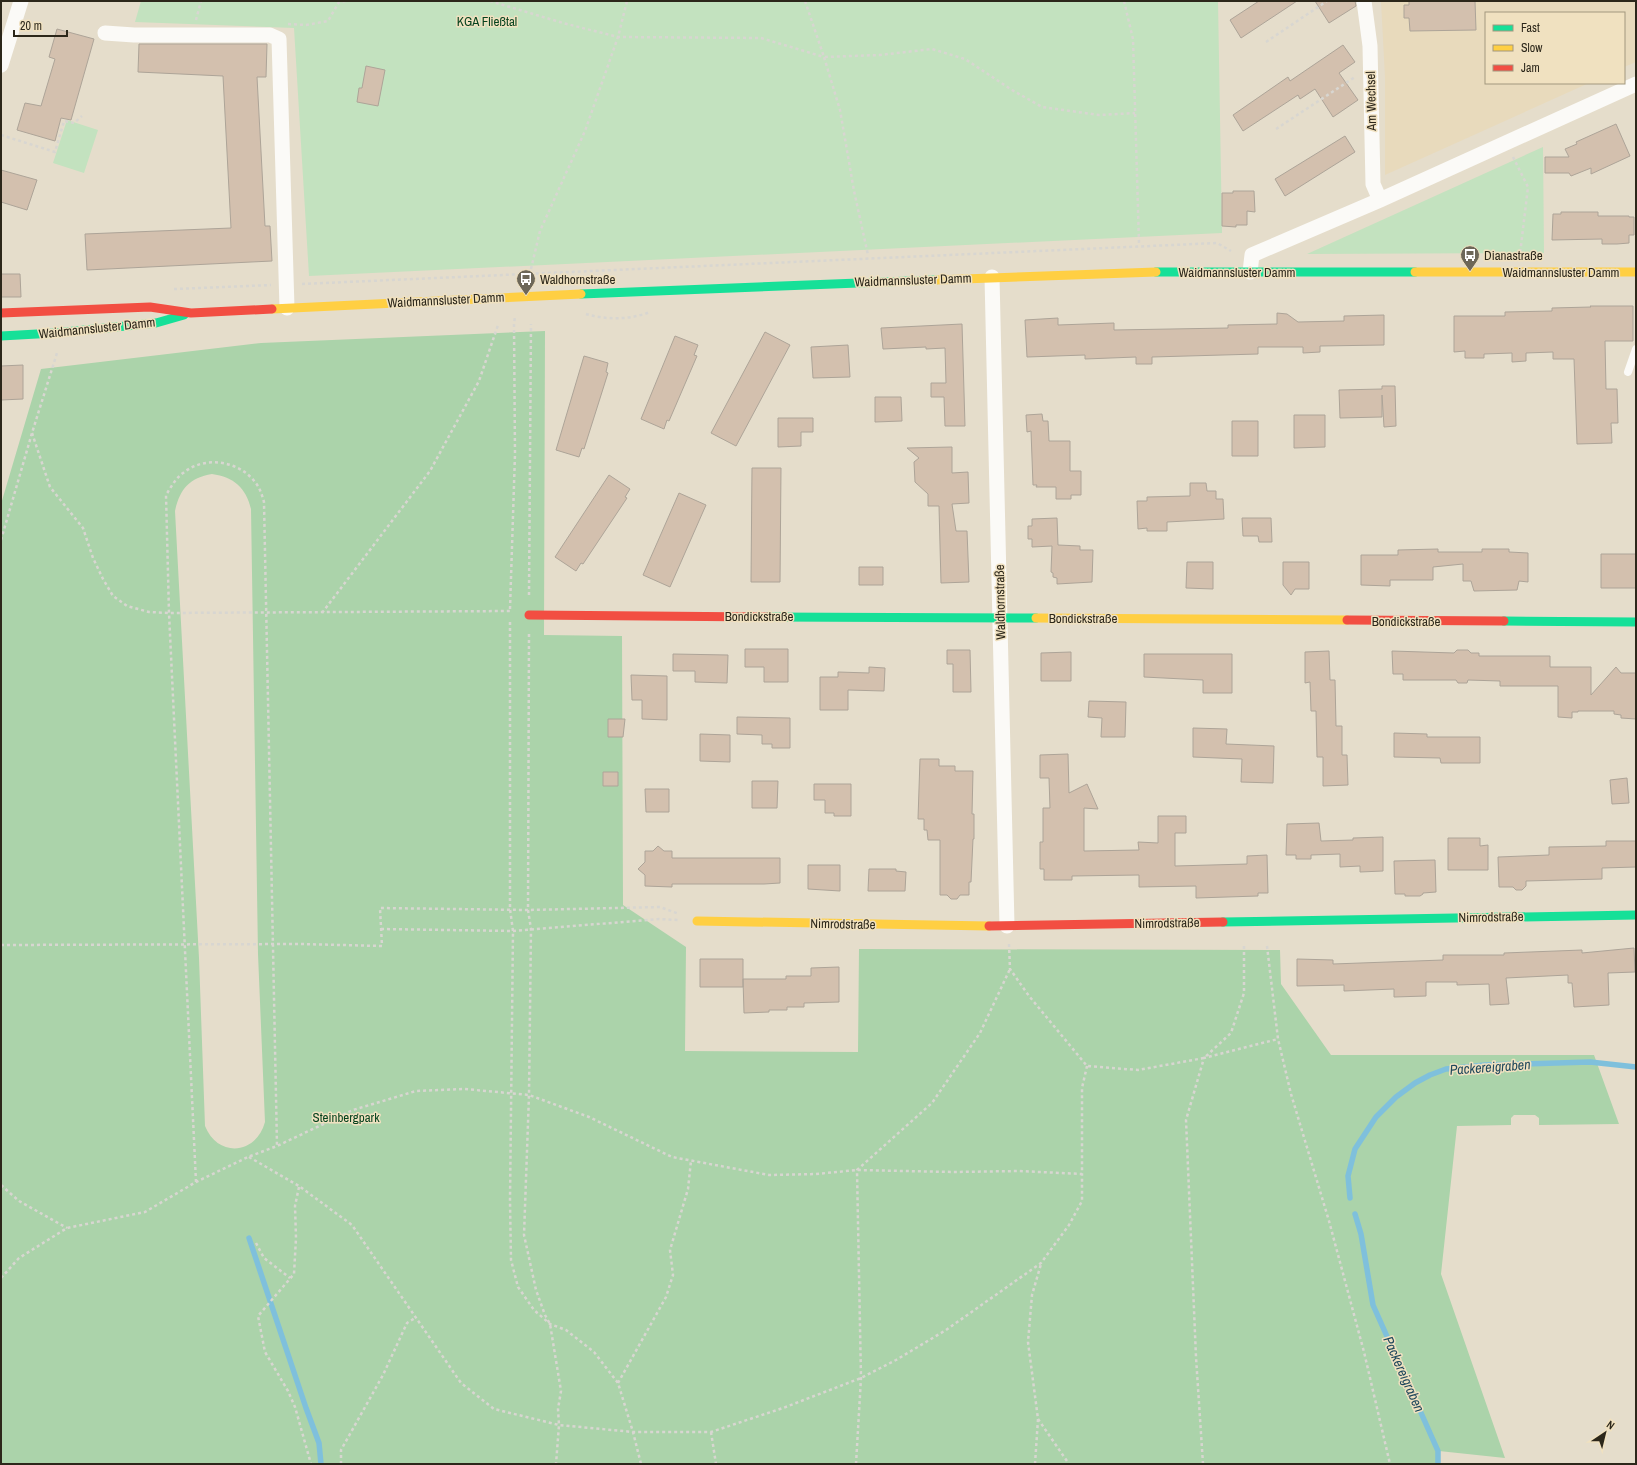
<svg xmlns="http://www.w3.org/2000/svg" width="1637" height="1465" font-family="'Archivo Narrow',sans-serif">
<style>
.built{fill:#e8dabc}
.green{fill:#c3e2bf}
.forest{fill:#abd3aa;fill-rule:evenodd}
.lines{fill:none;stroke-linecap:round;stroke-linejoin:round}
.stream{stroke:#7fc0dc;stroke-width:5.5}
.building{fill:#d3c0ae;stroke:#ada498}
.path{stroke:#d8d6d1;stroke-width:2.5;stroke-dasharray:3 3;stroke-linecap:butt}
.lane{stroke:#fbfaf7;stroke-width:8}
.street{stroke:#fbfaf7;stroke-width:15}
.fast{stroke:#16e098;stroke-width:9}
.slow{stroke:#ffcf43;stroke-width:9}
.jam{stroke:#f24e42;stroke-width:9}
.labels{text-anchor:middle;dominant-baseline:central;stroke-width:3;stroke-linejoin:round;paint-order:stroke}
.park-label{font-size:13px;fill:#04421d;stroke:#f0e1c0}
.street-label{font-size:13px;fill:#2c271a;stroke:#f0e1c0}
.poi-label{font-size:13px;fill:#2c271a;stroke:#f0e1c0;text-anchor:start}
.water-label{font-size:14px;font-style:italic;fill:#1f485c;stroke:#f0e1c0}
</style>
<rect width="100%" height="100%" fill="#e5ddcb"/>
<path class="built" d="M 1381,1 L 1636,1 L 1636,62 L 1624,67 L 1624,13 L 1486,13 L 1486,83 L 1589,83 L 1385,175 L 1385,77 Z"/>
<path class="green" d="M 141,1 L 1218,1 L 1222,233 L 309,276 L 294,28 L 135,22 Z
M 67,120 L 98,130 L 84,173 L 53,163 Z
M 1543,147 L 1544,253 L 1307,254 Z"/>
<path class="forest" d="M 545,331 L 544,635 L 622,636 L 623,905 L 686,947 L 685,1051 L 858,1052 L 859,949 L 1280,950 L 1281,984 L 1331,1055 L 1594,1055 L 1619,1124 L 1539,1125 L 1539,1118 L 1535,1115 L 1514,1115 L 1511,1118 L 1511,1125 L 1457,1126 L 1441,1274 L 1505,1458 L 1439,1451 L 1438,1464 L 1,1464 L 1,504 L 41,369 L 261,343 ZM 212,474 C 234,477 246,488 251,509 L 258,954 L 265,1122 C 256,1155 218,1158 205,1126 L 199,958 L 175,511 C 180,489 189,478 212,474 Z"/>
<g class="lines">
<path class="stream" d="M 1350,1198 L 1348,1176 L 1355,1149 L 1376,1117 L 1396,1097 L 1415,1083 L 1430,1075 L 1446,1069 L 1485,1065 L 1590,1062 L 1636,1067
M 1355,1214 L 1361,1234 L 1373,1305 L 1438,1451 L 1438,1464
M 249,1238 L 306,1408 L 319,1443 L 321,1464"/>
</g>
<path class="building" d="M 1259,1 L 1297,1 L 1241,38 L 1230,20 Z
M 1315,1 L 1355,1 L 1356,6 L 1329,23 Z
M 1409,1 L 1475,1 L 1476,30 L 1410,31 L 1409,18 L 1404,18 L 1404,5 L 1409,5 Z
M 57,29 L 94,39 L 71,120 L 61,118 L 55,141 L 17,130 L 25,103 L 41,106 L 55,59 L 49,57 Z
M 139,44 L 267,44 L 266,77 L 257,77 L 265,226 L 270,226 L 272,261 L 87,270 L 85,234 L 231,228 L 223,76 L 138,72 Z
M 1343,45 L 1355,62 L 1339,73 L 1358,100 L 1333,117 L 1315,89 L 1300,99 L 1298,95 L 1243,131 L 1233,115 L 1288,77 L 1290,81 Z
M 366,66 L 385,70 L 378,106 L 357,102 L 359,88 L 362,88 Z
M 1616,124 L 1630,156 L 1591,174 L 1591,168 L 1571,176 L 1569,173 L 1545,173 L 1545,157 L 1569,157 L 1565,149 L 1577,144 L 1576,142 Z
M 1345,136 L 1355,152 L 1285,196 L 1275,179 Z
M 1,170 L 37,180 L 27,210 L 1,202 Z
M 1233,191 L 1254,191 L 1255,212 L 1247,211 L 1247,225 L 1236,225 L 1236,227 L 1222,226 L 1222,193 L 1233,193 Z
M 1561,212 L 1598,212 L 1598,216 L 1629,216 L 1629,217 L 1634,217 L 1634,235 L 1629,235 L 1629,243 L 1617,244 L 1602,244 L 1602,239 L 1552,240 L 1553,214 L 1561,214 Z
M 1,274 L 20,274 L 21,297 L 1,297 Z
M 1590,306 L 1633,306 L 1633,341 L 1605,341 L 1606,389 L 1617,389 L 1618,423 L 1611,423 L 1612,443 L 1577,444 L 1574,359 L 1553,359 L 1553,352 L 1526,353 L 1526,361 L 1512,362 L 1512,353 L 1484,354 L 1484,358 L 1465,358 L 1465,351 L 1454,352 L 1454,316 L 1505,316 L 1505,312 L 1552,311 L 1552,308 L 1591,307 Z
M 1277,313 L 1287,314 L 1298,322 L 1344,321 L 1344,316 L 1384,315 L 1384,345 L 1320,346 L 1320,352 L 1303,353 L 1303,347 L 1258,347 L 1258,354 L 1152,357 L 1152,364 L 1136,364 L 1136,357 L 1085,359 L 1085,355 L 1027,357 L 1025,320 L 1058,318 L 1058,325 L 1114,323 L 1114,330 L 1228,328 L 1228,325 L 1277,324 Z
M 962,324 L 965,426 L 945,426 L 944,397 L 931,397 L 931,383 L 946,383 L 945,348 L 926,349 L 926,347 L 883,349 L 881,328 Z
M 765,332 L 790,345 L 736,446 L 711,433 Z
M 675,336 L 698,345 L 694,355 L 697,356 L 669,421 L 667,420 L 664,429 L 641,419 Z
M 848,345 L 850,377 L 813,378 L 811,347 Z
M 584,356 L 608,363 L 606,372 L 608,373 L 584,449 L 582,448 L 579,457 L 556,450 Z
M 23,365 L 23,399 L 1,400 L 1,366 Z
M 1382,386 L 1395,386 L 1396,426 L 1384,427 L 1382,395 L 1382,417 L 1340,418 L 1339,390 L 1382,389 Z
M 875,397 L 901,397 L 902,421 L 875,422 Z
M 1042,414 L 1043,421 L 1048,421 L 1049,441 L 1070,441 L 1070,471 L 1081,471 L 1081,495 L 1071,495 L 1071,499 L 1056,499 L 1056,487 L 1036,487 L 1037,485 L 1033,485 L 1031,431 L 1027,432 L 1026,415 Z
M 1294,415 L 1325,415 L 1325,447 L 1294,448 Z
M 778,418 L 813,418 L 813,432 L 801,432 L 801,446 L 778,447 Z
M 1232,421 L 1258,421 L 1258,456 L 1232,456 Z
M 952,447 L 952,473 L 968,472 L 969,503 L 952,504 L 956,531 L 967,531 L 969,582 L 941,583 L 939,506 L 928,506 L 928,494 L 915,482 L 914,462 L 919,458 L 907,448 Z
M 752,468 L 781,468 L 780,582 L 751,582 Z
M 609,475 L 630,489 L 625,497 L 627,498 L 583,564 L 581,563 L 576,571 L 555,557 Z
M 1190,483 L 1206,483 L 1207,491 L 1216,491 L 1216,499 L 1223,499 L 1224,519 L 1167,522 L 1167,531 L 1147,531 L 1147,528 L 1138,529 L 1137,501 L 1147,501 L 1147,497 L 1190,496 Z
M 679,493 L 706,505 L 670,587 L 643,575 Z
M 1057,518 L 1058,545 L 1080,546 L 1080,550 L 1093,550 L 1092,582 L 1057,584 L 1057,578 L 1053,577 L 1053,573 L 1051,572 L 1052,546 L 1032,547 L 1032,539 L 1028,539 L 1028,526 L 1032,526 L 1032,519 Z
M 1242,518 L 1271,518 L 1272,542 L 1259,542 L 1258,536 L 1243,536 Z
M 1438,549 L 1438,552 L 1482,552 L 1482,549 L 1509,549 L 1509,552 L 1528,553 L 1528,582 L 1519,581 L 1517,590 L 1474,591 L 1471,581 L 1463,581 L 1463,564 L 1433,567 L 1433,580 L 1390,580 L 1390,586 L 1361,585 L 1361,555 L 1398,555 L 1398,550 Z
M 1601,554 L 1636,554 L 1636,588 L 1601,588 Z
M 1187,562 L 1213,562 L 1213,589 L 1186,588 Z
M 1283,562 L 1309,562 L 1309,589 L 1295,589 L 1291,595 L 1283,585 Z
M 859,567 L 883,567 L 883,585 L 859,585 Z
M 745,649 L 788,649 L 788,682 L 764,682 L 764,667 L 745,667 Z
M 947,650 L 970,650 L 971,692 L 953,692 L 953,664 L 947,664 Z
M 1457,650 L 1468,650 L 1471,653 L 1479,653 L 1479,656 L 1550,656 L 1550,667 L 1591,667 L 1591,695 L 1616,667 L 1621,673 L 1636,673 L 1636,719 L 1621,718 L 1621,715 L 1614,714 L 1614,711 L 1578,711 L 1578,712 L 1572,712 L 1572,718 L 1558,717 L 1558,686 L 1500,686 L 1500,681 L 1468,680 L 1467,683 L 1458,683 L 1456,680 L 1403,680 L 1403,674 L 1393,674 L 1392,651 L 1454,653 Z
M 1329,651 L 1330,680 L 1335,680 L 1336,726 L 1342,726 L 1342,755 L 1347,755 L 1348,785 L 1323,786 L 1323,757 L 1317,757 L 1316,711 L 1311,711 L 1310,682 L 1305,683 L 1305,652 Z
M 1071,652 L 1071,681 L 1041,681 L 1041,653 Z
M 673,654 L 728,655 L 727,683 L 695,682 L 695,671 L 673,671 Z
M 1144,654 L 1232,654 L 1232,693 L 1203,693 L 1203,680 L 1144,677 Z
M 869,667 L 885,668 L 884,691 L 848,690 L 848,710 L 820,710 L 820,677 L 838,677 L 838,672 L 869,673 Z
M 631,675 L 667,676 L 667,720 L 642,719 L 642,700 L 632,700 Z
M 1089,701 L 1126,702 L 1125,737 L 1101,737 L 1102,718 L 1088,717 Z
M 737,717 L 790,718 L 790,748 L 772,748 L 772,744 L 762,744 L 762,735 L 737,734 Z
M 608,719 L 625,719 L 623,737 L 608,737 Z
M 1193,728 L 1227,729 L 1226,744 L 1274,746 L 1273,783 L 1241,782 L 1242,759 L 1193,757 Z
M 1394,733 L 1427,734 L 1427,737 L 1480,737 L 1480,763 L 1441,763 L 1440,758 L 1394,757 Z
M 700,734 L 730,735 L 730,762 L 700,761 Z
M 1068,754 L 1069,793 L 1087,784 L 1098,809 L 1084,808 L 1084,851 L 1139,850 L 1138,842 L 1158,843 L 1158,816 L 1186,816 L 1186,833 L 1175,833 L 1175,866 L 1247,864 L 1247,856 L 1267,855 L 1268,893 L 1258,893 L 1258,896 L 1196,898 L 1196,886 L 1139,887 L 1139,875 L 1072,876 L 1072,880 L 1044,880 L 1044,869 L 1040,869 L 1040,842 L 1043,842 L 1043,808 L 1050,808 L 1049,778 L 1040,778 L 1040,755 Z
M 920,759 L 939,759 L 939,766 L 955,766 L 955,771 L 973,771 L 972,814 L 974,814 L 974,839 L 973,839 L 971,882 L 969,882 L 969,895 L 960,895 L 957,899 L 951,899 L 947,895 L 940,895 L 940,840 L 928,840 L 927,830 L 924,830 L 924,819 L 918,819 Z
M 603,772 L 618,772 L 618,786 L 603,786 Z
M 1627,778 L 1629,803 L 1612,804 L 1610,780 Z
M 752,781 L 778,781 L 777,808 L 752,808 Z
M 814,784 L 851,784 L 851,816 L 834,816 L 834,813 L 825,813 L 825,800 L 814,800 Z
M 645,789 L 669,789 L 669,812 L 646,812 Z
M 1319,823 L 1321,841 L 1353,840 L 1353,838 L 1383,837 L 1383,871 L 1360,872 L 1360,866 L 1340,867 L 1340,854 L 1311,855 L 1311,859 L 1296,859 L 1296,855 L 1286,855 L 1287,824 Z
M 1448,838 L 1480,838 L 1480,846 L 1488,845 L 1488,870 L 1448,870 Z
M 1606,841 L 1636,841 L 1636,867 L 1602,868 L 1602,879 L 1526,881 L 1526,886 L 1522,890 L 1516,890 L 1513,887 L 1499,887 L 1498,857 L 1549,855 L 1549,847 L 1606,846 Z
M 658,846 L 664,851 L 672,851 L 672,858 L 780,858 L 780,883 L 764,884 L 672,884 L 672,887 L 645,886 L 645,875 L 638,869 L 645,862 L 645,851 L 653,851 Z
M 1435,860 L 1436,892 L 1423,893 L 1423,894 L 1420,896 L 1405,896 L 1405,894 L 1395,894 L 1394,861 Z
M 808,865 L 840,865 L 840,891 L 808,889 Z
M 869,869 L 896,869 L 896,871 L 906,872 L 905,891 L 868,891 Z
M 1634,948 L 1635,972 L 1608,973 L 1609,1005 L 1574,1007 L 1572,983 L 1568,983 L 1568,975 L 1506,978 L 1509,1004 L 1490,1005 L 1489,984 L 1457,985 L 1457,982 L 1426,982 L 1426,996 L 1394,997 L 1394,989 L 1344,991 L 1344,985 L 1297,986 L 1297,959 L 1333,960 L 1333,964 L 1443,960 L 1443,955 L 1504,955 L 1504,953 L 1582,950 L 1582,953 Z
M 700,959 L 743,959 L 743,987 L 700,987 Z
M 839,967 L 839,1002 L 804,1003 L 804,1007 L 787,1007 L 787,1010 L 769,1010 L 769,1012 L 744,1013 L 743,979 L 786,979 L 786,976 L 811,976 L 811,968 Z"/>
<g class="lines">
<path class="path" d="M 490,1 L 563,23 L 618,37 L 761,38 L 824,57 L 840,110 L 854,191 L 868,255
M 805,1 L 824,57 L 880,55 L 932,49 L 965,59 L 1012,90 L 1042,107 L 1099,115 L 1135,113
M 1124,1 L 1133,39 L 1139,243
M 196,20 L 201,1
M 288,24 L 306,25 L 328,21 L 339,2 L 346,1
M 1266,42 L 1327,1
M 1276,129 L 1355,77
M 1,135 L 55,152 L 64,121 L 74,123 L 82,116
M 1513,157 L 1528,187 L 1520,254
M 531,269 L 540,231 L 585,131 L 618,37 L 627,1
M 302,284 L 1217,243 L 1231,251
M 174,289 L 271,285
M 586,314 C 606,320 630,320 650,312
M 32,433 L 50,487 L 83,528 L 93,558 L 103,579 L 113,596 L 127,606 L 149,612 L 169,613 L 511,611
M 1,540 L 32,433 L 57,353
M 529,595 L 531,324
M 510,609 L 515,454 L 514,325 L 515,316
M 322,613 L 430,471 L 479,381 L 498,325
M 510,622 L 510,909 L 513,931 L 510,1201 L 511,1260 L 518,1287 L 534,1310 L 550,1324 L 566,1330 L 594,1352 L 618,1383 L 633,1432 L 641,1464
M 529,634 L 528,910 L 531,929 L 529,1095 L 524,1235 L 536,1290 L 545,1315 L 550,1324 L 561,1391 L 558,1409 L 559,1425 L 556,1464
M 381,929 L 513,931 L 659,919 L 678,920
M 1009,944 L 1010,969 L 1029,996 L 1087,1066 L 1138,1070 L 1204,1058 L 1231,1033 L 1244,993 L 1244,946
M 1,945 L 300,944 L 382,946 L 380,908 L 528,910 L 660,907 L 679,914
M 1267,946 L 1278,1039 L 1291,1094 L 1329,1221 L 1364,1352 L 1390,1464
M 249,1157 L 299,1186 L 352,1225 L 461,1383 L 494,1409 L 559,1425 L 633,1432 L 711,1432 L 783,1408 L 861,1378 L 896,1360 L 946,1330 L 1041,1263 L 1069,1225 L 1082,1201 L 1082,1174
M 196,1182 L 169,613 L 166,495 C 171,487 175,479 183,473 C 205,455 239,461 255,482 C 260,488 262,495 264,502 L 277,1146
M 1,1185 L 19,1201 L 67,1228
M 299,1187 L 295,1206 L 296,1238 L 294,1274 L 258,1316 L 265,1352 L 288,1391 L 295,1407 L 311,1464
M 256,1243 L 264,1258 L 290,1278
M 1,1278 L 19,1258 L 67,1228 L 145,1212 L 196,1182 L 248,1157 L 277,1146 L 353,1110 L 416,1091 L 465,1089 L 529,1095 L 589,1117 L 672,1157 L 769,1175 L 816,1174 L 857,1170 L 954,1172 L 1019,1171 L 1082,1174 L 1082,1088 L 1087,1066
M 618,1383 L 666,1297 L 673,1275 L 670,1250 L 688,1189 L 691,1161
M 1038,1419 L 1069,1464
M 711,1432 L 716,1464
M 341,1464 L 341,1450 L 383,1375 L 407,1323 L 415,1318
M 856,1464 L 861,1378 L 857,1170 L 932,1103 L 980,1033 L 1010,969
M 1035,1464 L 1038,1419 L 1028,1342 L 1032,1295 L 1041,1264
M 1203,1464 L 1196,1357 L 1186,1120 L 1204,1058 L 1278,1039"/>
<path class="lane" d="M 1628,372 L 1636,349"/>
<path class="street" d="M 1364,1 L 1370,46 L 1373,184 L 1380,200
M 105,33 L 134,35 L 270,35 L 279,39 L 287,308
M 1,65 L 21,1
M 1250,272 L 1252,255 L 1380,200 L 1636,84
M 992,277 L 1007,926"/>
<path class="fast" d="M 1156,272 L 1415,272
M 581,294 L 936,280
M 1,336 L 55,333 L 156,323 L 184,315
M 767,617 L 1036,618
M 1504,621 L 1636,622
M 1223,922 L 1636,915"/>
<path class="slow" d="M 1415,272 L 1636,272
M 936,280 L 1156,272
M 272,309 L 581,294
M 1036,618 L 1347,620
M 697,921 L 989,926"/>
<path class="jam" d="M 1,313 L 150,307 L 191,313 L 272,309
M 529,615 L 767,617
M 1347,620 L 1504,621
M 989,926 L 1223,922"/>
</g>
<defs>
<symbol id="bus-pin" viewBox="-11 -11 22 30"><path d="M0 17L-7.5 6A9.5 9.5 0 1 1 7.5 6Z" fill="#6d6758" stroke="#f0e1c0"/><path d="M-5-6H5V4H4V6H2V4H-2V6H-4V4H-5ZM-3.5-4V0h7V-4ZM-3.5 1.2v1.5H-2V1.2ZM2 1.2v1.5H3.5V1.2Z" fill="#fff"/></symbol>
</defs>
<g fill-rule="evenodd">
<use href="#bus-pin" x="1459" y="244" width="22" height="30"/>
<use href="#bus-pin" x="515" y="268" width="22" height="30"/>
</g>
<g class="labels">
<g class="park-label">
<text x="487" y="21">KGA Fließtal</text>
<text x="346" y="1117">Steinbergpark</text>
</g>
<g class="street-label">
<text transform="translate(1371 101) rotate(-91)">Am Wechsel</text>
<text x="1237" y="272">Waidmannsluster Damm</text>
<text x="1561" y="272">Waidmannsluster Damm</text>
<text transform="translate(913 280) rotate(-2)">Waidmannsluster Damm</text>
<text transform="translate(446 300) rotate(-3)">Waidmannsluster Damm</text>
<text transform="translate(97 328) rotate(-6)">Waidmannsluster Damm</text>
<text transform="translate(1000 602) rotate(-91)">Waldhornstraße</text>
<text x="759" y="616">Bondickstraße</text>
<text x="1083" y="618">Bondickstraße</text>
<text x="1406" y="621">Bondickstraße</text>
<text transform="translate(1491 917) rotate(-1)">Nimrodstraße</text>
<text transform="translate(1167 923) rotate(-1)">Nimrodstraße</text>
<text transform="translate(843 924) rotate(1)">Nimrodstraße</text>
</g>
<g class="poi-label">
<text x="1484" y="255">Dianastraße</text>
<text x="540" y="279">Waldhornstraße</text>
</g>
<g class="water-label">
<text transform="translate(1490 1067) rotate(-4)">Packereigraben</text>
<text transform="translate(1404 1374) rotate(66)">Packereigraben</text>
</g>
</g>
<rect width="1637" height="1465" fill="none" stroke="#2c271a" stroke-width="4"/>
<rect x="1485" y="12" width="140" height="72" fill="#f0e1c0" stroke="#a2977e"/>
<rect x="1493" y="25" width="20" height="6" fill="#16e098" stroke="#a2977e"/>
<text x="1521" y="32" font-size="12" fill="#2c271a">Fast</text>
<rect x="1493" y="45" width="20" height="6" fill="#ffcf43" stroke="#a2977e"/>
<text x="1521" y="52" font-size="12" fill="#2c271a">Slow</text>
<rect x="1493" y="65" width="20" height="6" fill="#f24e42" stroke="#a2977e"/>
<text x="1521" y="72" font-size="12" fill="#2c271a">Jam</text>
<g transform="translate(1605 1433) rotate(35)" stroke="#f0e1c0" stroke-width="3" paint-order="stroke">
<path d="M0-3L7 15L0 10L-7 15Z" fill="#2c271a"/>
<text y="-6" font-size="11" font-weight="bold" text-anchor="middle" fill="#2c271a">N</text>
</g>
<path d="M14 30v6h53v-6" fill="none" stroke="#2c271a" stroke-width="2"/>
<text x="20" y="30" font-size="12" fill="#2c271a" stroke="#f0e1c0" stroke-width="3" paint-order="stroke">20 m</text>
</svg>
